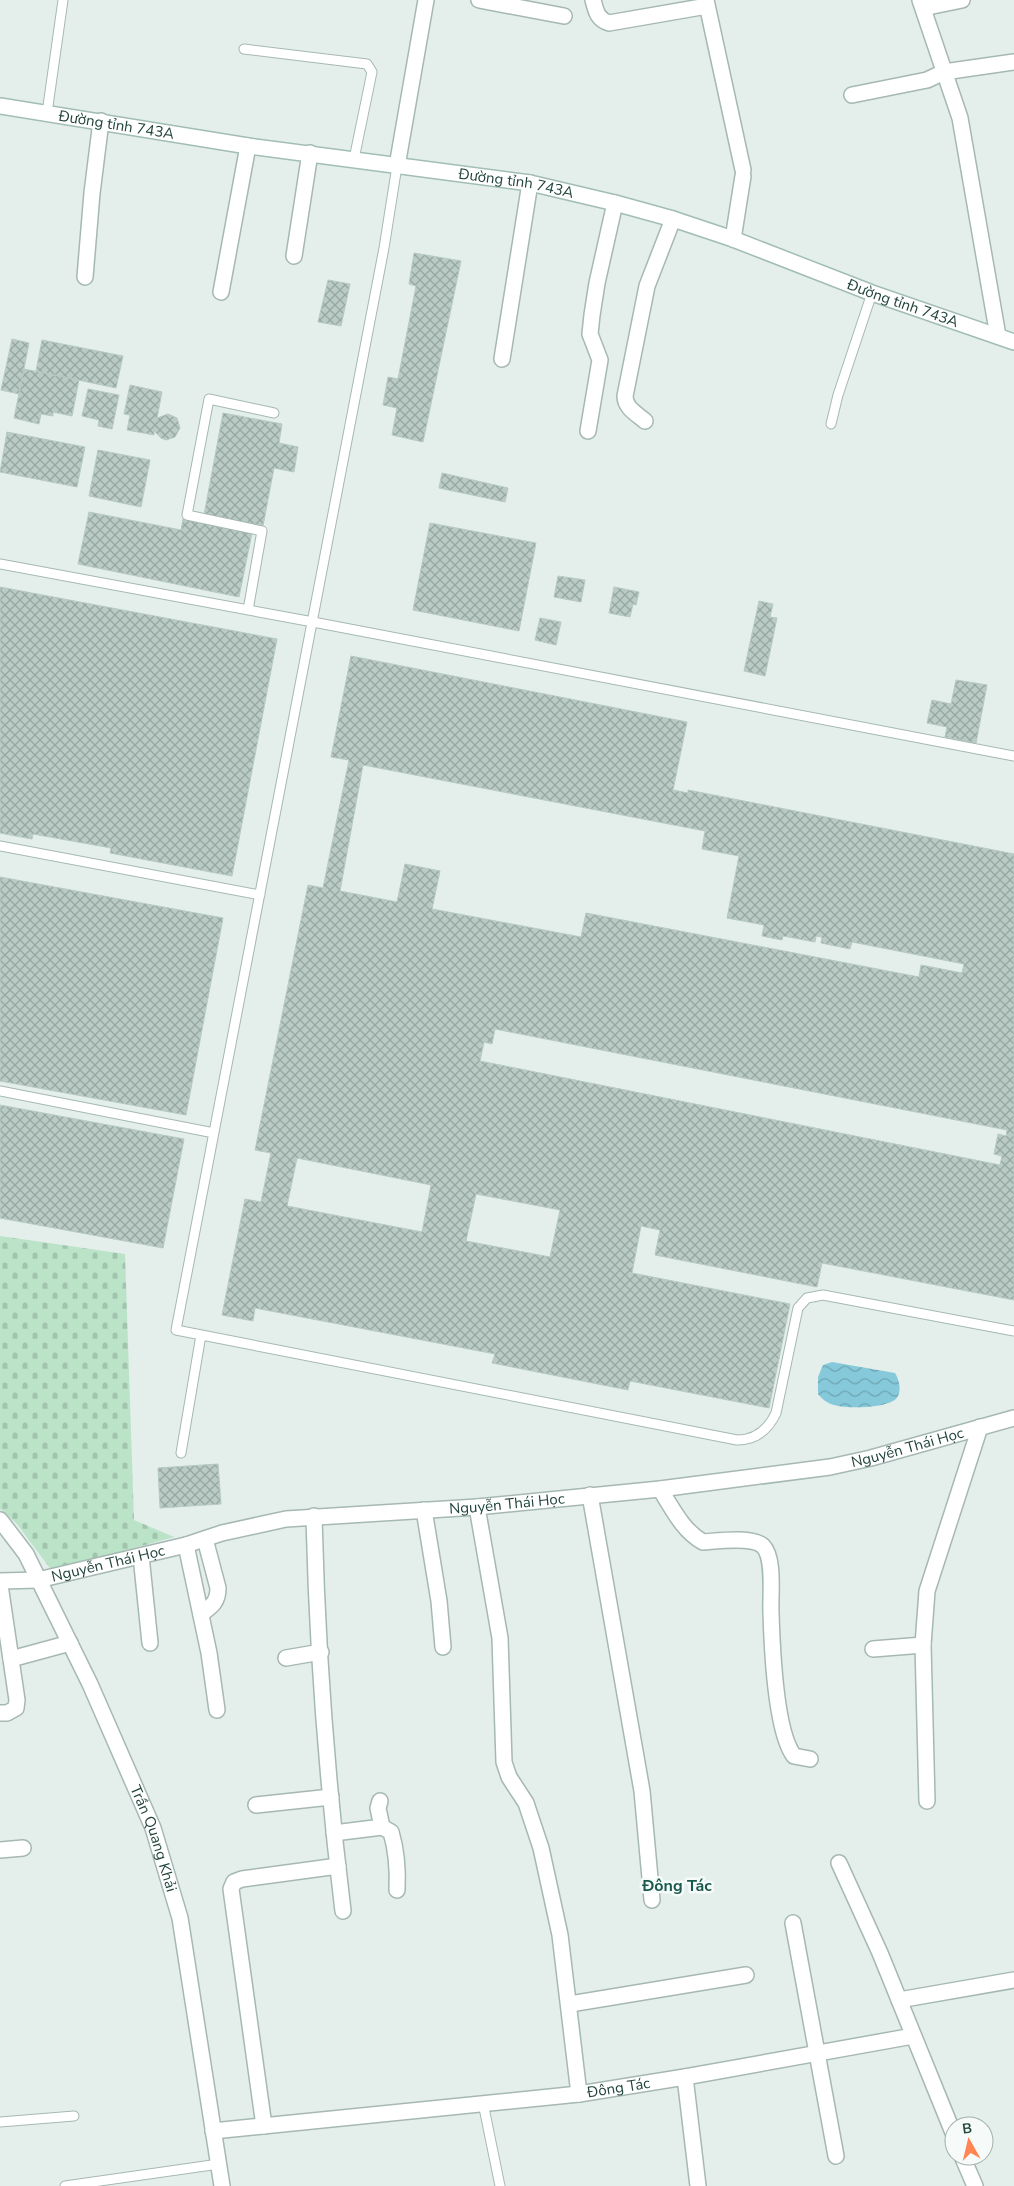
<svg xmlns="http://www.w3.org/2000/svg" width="1014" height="2186" font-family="'Nunito Sans',sans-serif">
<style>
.cemetery{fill:url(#cemetery-stones)}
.water{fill:url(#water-waves)}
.building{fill:url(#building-cross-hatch);stroke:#b6cac3;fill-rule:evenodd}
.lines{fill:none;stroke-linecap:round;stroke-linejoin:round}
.service-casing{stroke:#a6b8b3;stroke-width:11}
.minor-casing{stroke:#a6b8b3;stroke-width:18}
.tertiary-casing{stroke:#a6b8b3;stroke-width:18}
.secondary-casing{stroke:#a1bdb4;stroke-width:18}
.service{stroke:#fff;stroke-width:9}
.minor{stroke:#fff;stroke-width:15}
.tertiary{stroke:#fff;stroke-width:15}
.secondary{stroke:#fff;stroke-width:15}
.labels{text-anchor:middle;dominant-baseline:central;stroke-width:5;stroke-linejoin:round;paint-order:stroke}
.street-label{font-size:15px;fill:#21443c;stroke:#f6fbf9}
.neighbourhood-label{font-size:16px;font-weight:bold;fill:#1a594d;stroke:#f6fbf9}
</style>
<defs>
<pattern id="cemetery-stones" width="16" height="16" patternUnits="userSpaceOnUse" patternTransform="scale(1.25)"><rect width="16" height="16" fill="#bbe3c8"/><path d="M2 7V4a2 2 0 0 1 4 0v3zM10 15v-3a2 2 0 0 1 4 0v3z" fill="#a0c4ad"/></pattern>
<pattern id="water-waves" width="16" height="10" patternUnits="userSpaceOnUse" patternTransform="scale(1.25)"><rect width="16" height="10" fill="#86c9da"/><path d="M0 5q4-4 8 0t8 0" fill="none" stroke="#6da5b2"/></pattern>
<pattern id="building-cross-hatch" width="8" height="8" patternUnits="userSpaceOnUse" patternTransform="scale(1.25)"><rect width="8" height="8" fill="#b9cbc4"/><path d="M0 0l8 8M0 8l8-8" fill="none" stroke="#96a6a0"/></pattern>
</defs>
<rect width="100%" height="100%" fill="#e4efeb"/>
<path class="cemetery" d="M 0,1236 L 125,1254 L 134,1520 L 174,1537 L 52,1571 L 17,1524 L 0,1509 Z"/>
<path class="water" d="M 832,1362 L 895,1373 C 900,1381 903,1396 893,1401 C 881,1408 847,1409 834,1405 C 827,1403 822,1399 818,1394 L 818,1377 L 823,1365 Z"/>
<path class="building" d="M 414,253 L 461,261 L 423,442 L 392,435 L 397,408 L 383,405 L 388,377 L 398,379 L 416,286 L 409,284 Z
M 328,280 L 350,284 L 341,326 L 318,322 Z
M 12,339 L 29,343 L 19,394 L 1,390 Z
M 42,340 L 123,356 L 116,388 L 36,371 Z
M 24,369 L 79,380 L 72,416 L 53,412 L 53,416 L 41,414 L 39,424 L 14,418 Z
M 130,385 L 162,392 L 157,418 L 168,414 L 177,418 L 180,428 L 175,437 L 166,440 L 161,438 L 154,431 L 154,435 L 127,430 L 130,415 L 124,414 Z
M 88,389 L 119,395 L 112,429 L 98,426 L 99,420 L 82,416 Z
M 223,413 L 282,424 L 279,443 L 298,447 L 294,472 L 274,468 L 263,526 L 204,515 Z
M 7,432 L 85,447 L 77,487 L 0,472 Z
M 98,450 L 150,460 L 141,507 L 89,496 Z
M 442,473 L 508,488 L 505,502 L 439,488 Z
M 89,512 L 181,530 L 183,519 L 252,533 L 239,597 L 78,564 Z
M 430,523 L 536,543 L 519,631 L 413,610 Z
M 558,576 L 585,580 L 581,602 L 554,597 Z
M 0,587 L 277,639 L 232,876 L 110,853 L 111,848 L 33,834 L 32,839 L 0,833 Z
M 614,587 L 639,592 L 636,605 L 633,604 L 630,617 L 609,613 Z
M 759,601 L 773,604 L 770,617 L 777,618 L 765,676 L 744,671 Z
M 540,618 L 561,622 L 556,645 L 535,640 Z
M 351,656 L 687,722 L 673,790 L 688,793 L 688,790 L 1014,854 L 1014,1300 L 822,1263 L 817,1287 L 655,1255 L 660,1230 L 641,1226 L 632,1273 L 790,1304 L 769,1408 L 630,1381 L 628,1390 L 492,1363 L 495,1354 L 255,1308 L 253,1321 L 222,1315 L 245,1199 L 261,1202 L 271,1153 L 255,1150 L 308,885 L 323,888 L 349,760 L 331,757 ZM 363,765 L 705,831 L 702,849 L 739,856 L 727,918 L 764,925 L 762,936 L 782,940 L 783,936 L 815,942 L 816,936 L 822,937 L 821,943 L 850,949 L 852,942 L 964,964 L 962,973 L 921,965 L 919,977 L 586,913 L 581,937 L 432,909 L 440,871 L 405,864 L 397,902 L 340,891 ZM 495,1029 L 1007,1130 L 1006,1136 L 998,1134 L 994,1154 L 1002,1156 L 1000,1165 L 480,1061 L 484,1042 L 492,1044 ZM 297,1158 L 431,1185 L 422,1232 L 287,1206 ZM 476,1194 L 560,1210 L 550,1257 L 466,1241 Z
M 956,680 L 987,685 L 976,743 L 945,737 L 947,727 L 927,723 L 932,700 L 951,704 Z
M 0,877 L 223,918 L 186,1115 L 0,1081 Z
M 0,1105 L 184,1139 L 163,1248 L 0,1218 Z
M 218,1464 L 221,1504 L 160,1508 L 158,1468 Z"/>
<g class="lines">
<defs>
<path id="service" d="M 244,49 L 367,64 L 372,72 L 354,159
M 47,113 L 63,0
M 397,166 L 384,248 L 176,1330 L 737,1440 C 756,1440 768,1430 776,1413 L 798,1308 L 807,1298 L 823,1295 L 1014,1331
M 831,424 L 838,395 L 872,293
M 0,564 L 313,622 L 1014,756
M 248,610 L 262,531 L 187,515 L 209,399 L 274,413
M 0,846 L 260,895
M 0,1091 L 214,1133
M 181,1453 L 201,1335
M 483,2103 L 500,2186
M 0,2122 L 74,2116
M 65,2186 L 219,2164"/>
<g id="minor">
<path d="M 479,0 L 564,16"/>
<path d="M 593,0 C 596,11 597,19 609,23 L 707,6"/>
<path d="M 706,0 L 743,170"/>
<path d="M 920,0 L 960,118 L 998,336"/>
<path d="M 923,8 L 962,0"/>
<path d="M 852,95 L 927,80 L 944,72 L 1014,62"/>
<path d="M 397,166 L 426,0"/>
<path d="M 733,239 L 743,176"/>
<path d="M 294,256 L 310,153"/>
<path d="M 85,277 L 92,193 L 101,121"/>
<path d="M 221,292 L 248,146"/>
<path d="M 502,359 L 530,183"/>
<path d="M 645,421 C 637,414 625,408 625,396 L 647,286 L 673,219"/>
<path d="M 588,431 L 600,360 L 590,334 L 592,315 L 597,283 L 615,203"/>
<path d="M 660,1489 C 672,1508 683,1531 703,1542 C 718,1541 752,1536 763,1546 C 775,1558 770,1597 771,1613 C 772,1646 775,1731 794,1756 L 810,1759"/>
<path d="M 590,1495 L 642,1791 L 652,1900"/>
<path d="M 477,1507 L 500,1638 L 504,1762 L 509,1777 L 526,1803 L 541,1848 L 560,1935 L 579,2094"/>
<path d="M 424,1510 L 439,1601 L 443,1647"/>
<path d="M 314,1516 C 317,1648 327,1781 343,1911"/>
<path id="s1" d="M 0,1520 L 26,1554 L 90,1684 L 153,1828 L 180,1918 L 222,2186"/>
<path d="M 186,1545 L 209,1653 L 217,1710"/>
<path d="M 141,1556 L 150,1643"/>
<path d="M 0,1585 L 17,1700 L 16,1708 L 7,1713 L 0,1713"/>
<path d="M 201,1614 C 212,1606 218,1602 218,1588 L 205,1539"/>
<path d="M 873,1649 L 923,1645"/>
<path d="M 286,1658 L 321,1652"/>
<path d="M 11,1659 L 70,1643"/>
<path d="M 927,1801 L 923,1645 L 927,1591 L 980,1427"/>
<path d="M 256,1805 L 331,1797"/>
<path d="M 382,1827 L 391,1832 C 397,1852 398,1870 397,1890"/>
<path d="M 334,1833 L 382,1827 L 378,1808 L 380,1801"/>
<path d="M 0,1850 L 23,1848"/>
<path d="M 839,1863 L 880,1953 L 954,2135"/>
<path d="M 793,1923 L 836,2156"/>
<path d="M 899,2000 L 1014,1980"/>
<path d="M 570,2004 L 746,1975"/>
<path d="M 685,2077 L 698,2186"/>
<path d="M 264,2126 L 231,1889 L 234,1882 L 242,1879 L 338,1866"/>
<path id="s2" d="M 213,2131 L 579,2094 L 685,2077 L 913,2036"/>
<path d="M 962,2156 L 975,2186"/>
</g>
<g id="tertiary">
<path id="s3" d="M 0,1581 L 38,1580 L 186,1545 L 222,1533 L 286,1519 L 477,1507 L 660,1489 L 830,1467 L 871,1458 L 1014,1418"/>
</g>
<g id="secondary">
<path id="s4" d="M 0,106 L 248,146 L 530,183 L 615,203 L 673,219 L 733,239 L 872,293 L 1014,342"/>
</g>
</defs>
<use href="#service" class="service-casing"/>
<use href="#minor" class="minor-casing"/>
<use href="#tertiary" class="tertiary-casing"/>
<use href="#secondary" class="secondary-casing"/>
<use href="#service" class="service"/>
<use href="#minor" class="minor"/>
<use href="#tertiary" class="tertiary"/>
<use href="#secondary" class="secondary"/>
</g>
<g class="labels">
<g class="street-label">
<text stroke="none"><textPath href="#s4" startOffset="118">Đường tỉnh 743A</textPath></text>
<text stroke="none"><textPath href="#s4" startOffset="522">Đường tỉnh 743A</textPath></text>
<text stroke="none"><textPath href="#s4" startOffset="928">Đường tỉnh 743A</textPath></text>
<text stroke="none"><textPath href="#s3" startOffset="920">Nguyễn Thái Học</textPath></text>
<text stroke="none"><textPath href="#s3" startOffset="515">Nguyễn Thái Học</textPath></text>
<text stroke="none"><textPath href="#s3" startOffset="110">Nguyễn Thái Học</textPath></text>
<text stroke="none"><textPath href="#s1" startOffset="355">Trần Quang Khải</textPath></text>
<text stroke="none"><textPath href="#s2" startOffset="408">Đông Tác</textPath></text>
</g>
<g class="neighbourhood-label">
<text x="677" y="1886">Đông Tác</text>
</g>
</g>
<g transform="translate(969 2141) rotate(352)"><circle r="24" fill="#f6fbf9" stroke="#a1b2ad"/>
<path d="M0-4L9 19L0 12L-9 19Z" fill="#ff8553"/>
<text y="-8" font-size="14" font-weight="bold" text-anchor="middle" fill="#21443c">B</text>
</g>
</svg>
